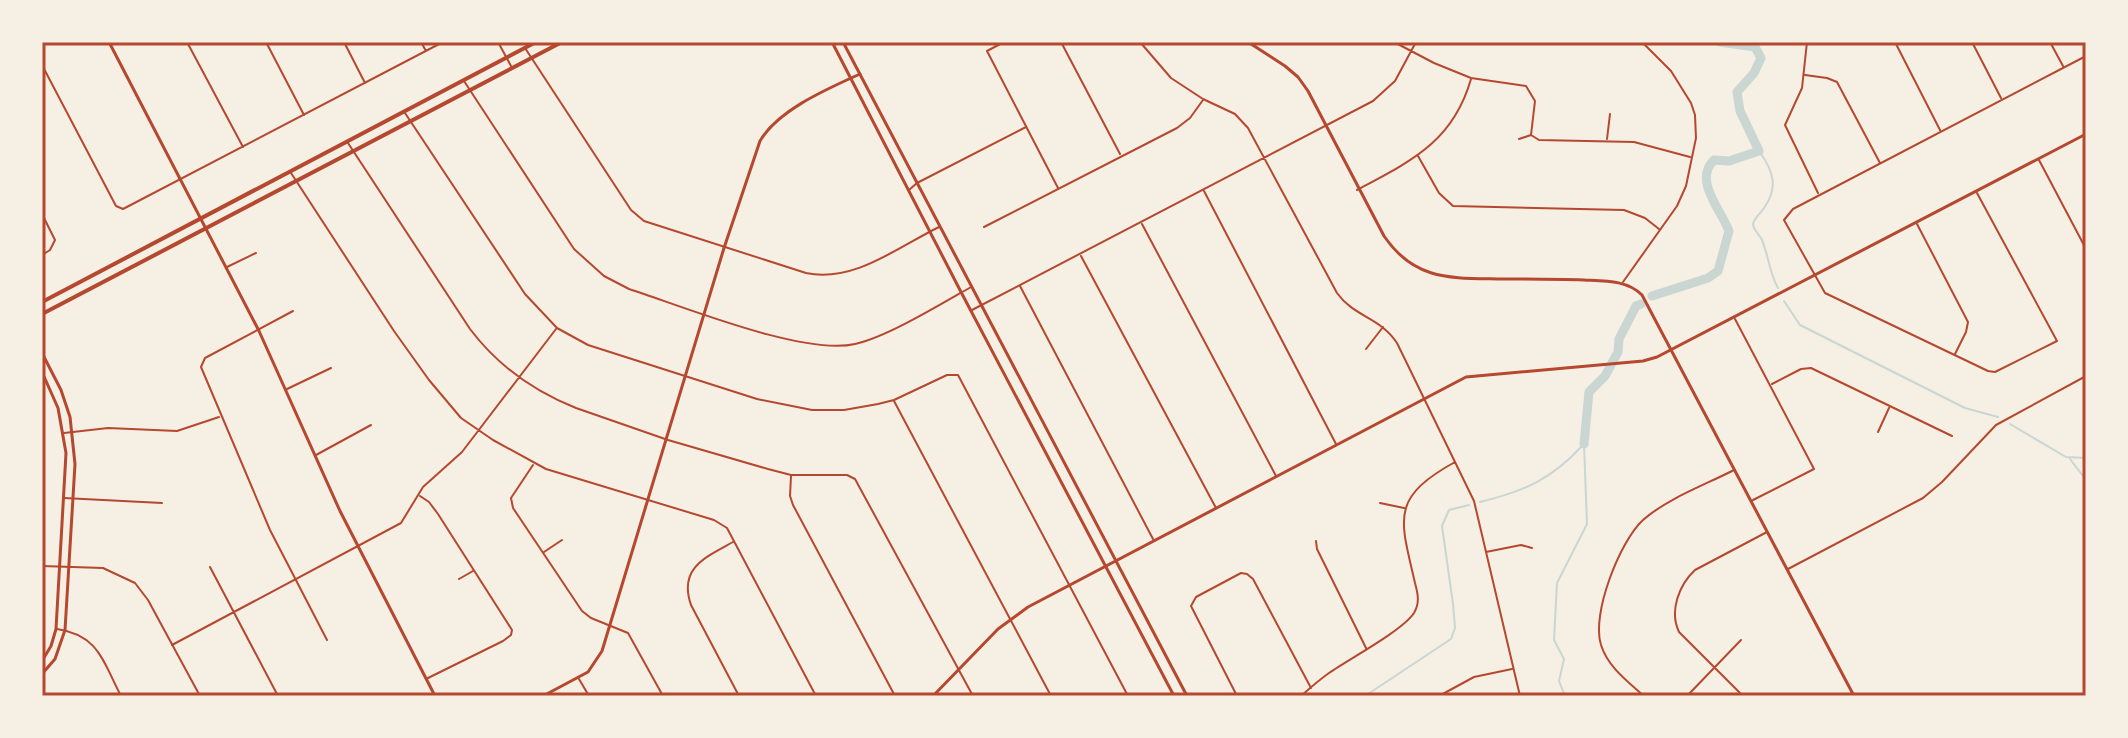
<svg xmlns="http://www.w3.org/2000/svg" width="2128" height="738" font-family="'PT Sans Narrow',sans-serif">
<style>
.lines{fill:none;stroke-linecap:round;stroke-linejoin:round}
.stream{stroke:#c9d6d2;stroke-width:2}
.river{stroke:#c9d6d2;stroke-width:9}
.minor{stroke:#b5482f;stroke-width:2}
.tertiary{stroke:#b5482f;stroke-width:3}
.secondary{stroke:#b5482f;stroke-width:3}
.primary{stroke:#b5482f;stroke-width:4}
.neatline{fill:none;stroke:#b5482f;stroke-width:3}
</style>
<rect width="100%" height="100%" fill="#f6efe4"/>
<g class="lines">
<path class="stream" d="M 1759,151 C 1773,170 1779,187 1764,208 C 1761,213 1754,218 1753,224 C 1753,229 1760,236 1762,240 C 1769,257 1769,272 1778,288
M 1784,301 L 1800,325 L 1965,408 L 1998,417
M 2010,424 L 2066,457 L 2086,458
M 2070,459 L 2086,480
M 1480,502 C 1525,491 1552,479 1583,445
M 1365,696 L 1451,639 L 1455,628 L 1453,604 L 1442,526 L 1449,510 L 1469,505
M 1565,696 L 1559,681 L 1564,659 L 1554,640 L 1557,583 L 1587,524 L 1584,444"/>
<path class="river" d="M 1652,296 L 1708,278 L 1718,271 L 1729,231 C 1721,210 1693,180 1714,160 L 1729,161 L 1759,151 L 1740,111 L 1737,92 L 1754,73 L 1761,58 L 1755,47 L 1720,42
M 1584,444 L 1589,392 L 1605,376 L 1618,352 L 1619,339 L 1636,306 L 1641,304"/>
<path class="minor" d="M 187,42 L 243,147
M 266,42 L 304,115
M 344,42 L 365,83
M 421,42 L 426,51
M 498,42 L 511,66
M 1004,42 L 987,51 L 1058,188
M 1061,42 L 1120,154
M 1140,42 L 1171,78 L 1203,99 L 1235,114 L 1248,128 L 1337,293 C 1354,317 1380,317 1397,343 L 1474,501 L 1520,696
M 1394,42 L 1434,63 L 1471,78 L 1526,86 L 1535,101 L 1531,135
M 1807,42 L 1802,88 L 1785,125 L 1818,193
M 1895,42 L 1940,130
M 1972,42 L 2001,98
M 2050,42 L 2063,66
M 525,48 L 631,210 L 644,221 L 806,273 C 854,283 898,247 939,227
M 42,65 L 116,206 L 123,209 L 443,42
M 1805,75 L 1827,78 L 1837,82 L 1880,163
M 464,81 L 574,249 L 604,276 L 629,289 C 682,306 804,356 855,344 C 887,337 941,304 971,287
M 405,113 L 525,294 L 557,328 L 588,345 L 757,399 L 812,410 L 844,410 L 878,404 L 894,400 L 947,375 L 958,375 L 1128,696
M 1519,139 L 1531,135 L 1539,140 L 1634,142 L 1690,157
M 1607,139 L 1610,114
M 348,143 L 470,329 C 498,366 533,391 576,408 L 668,440 L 768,469 L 791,475 L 847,475 L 855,479 L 973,696
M 1418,156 L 1439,193 L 1453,206 L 1624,210 L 1645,218 L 1659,229
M 2039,160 L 2086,249
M 291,173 L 394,331 L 429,380 L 461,418 L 493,440 L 546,469 L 714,520 L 727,528 L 816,696
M 909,190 L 917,183 L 1026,127
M 1357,190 C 1411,161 1453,142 1471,79
M 1204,191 L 1336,444
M 1977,193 L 2057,341 L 1995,372 L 1988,371 L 1825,293 L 1784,220 L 1793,209 L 2086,56
M 42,214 L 55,240 L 50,250 L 42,255
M 1142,224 L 1276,476
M 1917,224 L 1968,322 L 1966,332 L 1955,354
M 984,227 L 1177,128 L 1190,118 L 1203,100
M 1081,256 L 1216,508
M 227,267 L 256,253
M 1623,282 L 1677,206 L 1686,186 L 1696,138 L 1695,115 L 1691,103 L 1671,71 L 1642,42
M 1020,286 L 1153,539
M 972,310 L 1373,101 L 1395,81 L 1416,42
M 293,311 L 205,358 L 201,367 L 270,530 L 327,640
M 1735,319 L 1814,469 L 1753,500
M 1366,349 L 1383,327
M 1772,384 L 1801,369 L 1811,368 L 1952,436
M 287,389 L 331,368
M 894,401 L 1051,696
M 1878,432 L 1889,408
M 64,433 L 108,428 L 177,431 L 219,417
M 316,455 L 371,425
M 533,465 L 511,498 L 513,508 L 582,611 L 591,618 L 628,633 L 663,696
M 791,476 L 790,496 L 793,505 L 895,696
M 420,496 L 429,502 L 438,514 L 512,630 L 511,635 L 503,641 L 426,679
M 64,498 L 162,503
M 1380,503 L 1404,508
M 1316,541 L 1317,549 L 1366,648
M 733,542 C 706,557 678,568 691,605 L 739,696
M 544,552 L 562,540
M 1486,552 L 1521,545 L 1532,548
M 42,566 L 103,568 L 135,583 L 148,600 L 200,696
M 210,567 L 278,696
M 1788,569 L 1923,498 L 1942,482 L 1996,425 L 2086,376
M 459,579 L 473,571
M 57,629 C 99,635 103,662 121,696
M 172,645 L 401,523 L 423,487 L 462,452 L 556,329
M 579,679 L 589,696
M 1237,696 L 1191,606 L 1196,597 L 1241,573 L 1247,574 L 1253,579 L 1311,688
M 1301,696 C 1310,688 1319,680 1329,673 C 1349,659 1402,631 1414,613 C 1420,603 1418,594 1415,583 C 1400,518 1390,498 1455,462
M 1439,696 L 1474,677 L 1512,669
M 1644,696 C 1627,681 1608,667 1601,645 C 1591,614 1620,541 1643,520 C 1668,498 1705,485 1734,470
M 1687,696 L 1741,640
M 1743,696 L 1679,632 C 1669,611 1679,585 1695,570 L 1767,532"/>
<path class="tertiary" d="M 109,42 L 259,331 L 340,511 L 435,696
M 1248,42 L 1285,66 L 1298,77 L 1308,91 L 1384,236 C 1414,280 1449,278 1498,279 C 1527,279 1556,279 1584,280 C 1605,281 1627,280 1642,295 L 1854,696
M 42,353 L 61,390 L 70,417 L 75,464 L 65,630 L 55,659 L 42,674
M 42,372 L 58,408 L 66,453 L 56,629 L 51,646 L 42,661
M 543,696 L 588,672 L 602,651 L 724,248 L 760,141 C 778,110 827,89 860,74
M 933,696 L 998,629 L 1028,607 L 1466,377 L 1643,361 L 1657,357 L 2086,134"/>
<path class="secondary" d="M 832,42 L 961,292 L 1174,696
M 843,42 L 1187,696"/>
<path class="primary" d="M 42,302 L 536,42
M 42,314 L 562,42"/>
</g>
<rect width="2128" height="738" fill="none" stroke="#f6efe4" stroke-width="88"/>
<rect x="44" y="44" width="2040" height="650" class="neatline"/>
</svg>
